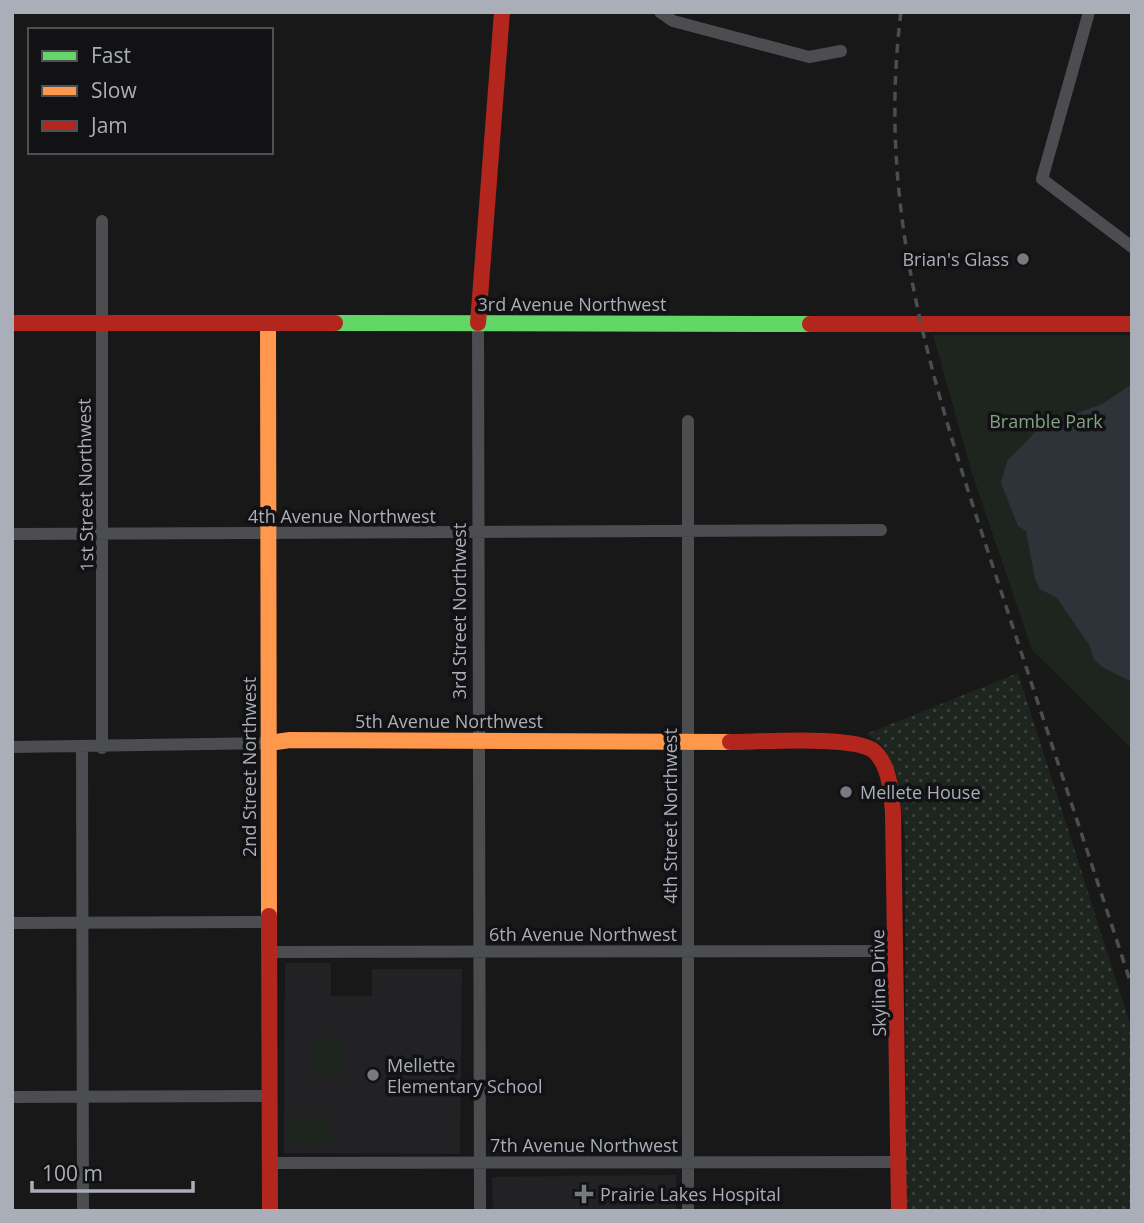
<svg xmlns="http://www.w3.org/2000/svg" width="1144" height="1223" font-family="'Open Sans',sans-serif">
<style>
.built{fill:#222224}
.grass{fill:url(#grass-dots)}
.park{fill:#1e251f}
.water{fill:#2c3339}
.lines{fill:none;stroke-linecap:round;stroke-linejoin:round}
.street{stroke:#4c4d51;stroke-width:12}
.fast{stroke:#63d668;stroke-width:16}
.slow{stroke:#ff974d;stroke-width:16}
.jam{stroke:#b3261e;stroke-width:16}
.rail{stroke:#4c4d4f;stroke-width:3.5;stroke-dasharray:9 7;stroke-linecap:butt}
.poi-dot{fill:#777a80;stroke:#121214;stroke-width:2.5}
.labels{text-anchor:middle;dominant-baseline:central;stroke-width:7;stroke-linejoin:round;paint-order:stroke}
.poi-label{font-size:18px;fill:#aaaeb8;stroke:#121214;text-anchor:start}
.street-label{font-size:18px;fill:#aaaeb8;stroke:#121214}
.park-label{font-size:18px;fill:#82a284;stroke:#121214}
</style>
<defs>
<pattern id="grass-dots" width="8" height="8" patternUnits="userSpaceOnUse" patternTransform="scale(1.75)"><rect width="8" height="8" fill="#1e251f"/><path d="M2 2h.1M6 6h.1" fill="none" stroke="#3c423d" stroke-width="1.8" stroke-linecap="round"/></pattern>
</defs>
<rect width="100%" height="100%" fill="#181818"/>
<path class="built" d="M 285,963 L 331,963 L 331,996 L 372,996 L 372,969 L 462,969 L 460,1154 L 284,1153 Z
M 676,1175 L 676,1211 L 493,1211 L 492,1177 Z"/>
<path class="grass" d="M 1018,673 L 1132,1030 L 1132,1211 L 906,1211 L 905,835 L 896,773 L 881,744 L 866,734 Z"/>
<path class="park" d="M 933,335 L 1132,335 L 1132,749 L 1032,650 L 972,473 Z
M 341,1037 L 341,1075 L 311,1075 L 311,1038 Z
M 289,1117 L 332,1117 L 332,1145 L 289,1145 Z"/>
<path class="water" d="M 1132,384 L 1132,682 L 1102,667 L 1094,659 L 1089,645 L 1057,598 L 1040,589 L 1035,579 L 1026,531 L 1018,526 L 1001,483 L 1007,461 L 1040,427 L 1102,404 Z"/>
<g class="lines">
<path class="street" d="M 660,12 L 673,21 L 809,57 L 841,51
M 1089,12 L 1042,179 L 1132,247
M 102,221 L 102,748
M 478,323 L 480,1211
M 688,421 L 688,1211
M 12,534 L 881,530
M 12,747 L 269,743
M 82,748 L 83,1211
M 12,923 L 269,922
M 269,952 L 897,951
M 12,1097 L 269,1096
M 269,1163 L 898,1162"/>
<path class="fast" d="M 335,323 L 810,324"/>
<path class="slow" d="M 268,323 L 269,916
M 269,743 L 290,740 L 730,742"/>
<path class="jam" d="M 12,323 L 335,323
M 478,323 L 502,12
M 810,324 L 1132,324
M 730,742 C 759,742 855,735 874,751 C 890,766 891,792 893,812 L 899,1211
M 269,916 L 270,1211"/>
<path class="rail" d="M 901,12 C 875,217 936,394 999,585 C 1043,719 1088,852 1132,987"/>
</g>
<g class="poi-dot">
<circle cx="1023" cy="259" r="7"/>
<circle cx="846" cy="792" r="7"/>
<circle cx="373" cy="1075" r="7"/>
<path d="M580.5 1183.5h7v7h7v7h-7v7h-7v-7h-7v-7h7z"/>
</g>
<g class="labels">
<g class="poi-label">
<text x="1009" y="259" text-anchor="end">Brian's Glass</text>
<text x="860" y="792">Mellete House</text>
<text x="387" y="1065">Mellette<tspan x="387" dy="21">Elementary School</tspan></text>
<text x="600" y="1194">Prairie Lakes Hospital</text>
</g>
<g class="street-label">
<text x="572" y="304">3rd Avenue Northwest</text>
<text transform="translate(85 485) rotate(-91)">1st Street Northwest</text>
<text x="342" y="516">4th Avenue Northwest</text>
<text transform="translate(459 611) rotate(-90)">3rd Street Northwest</text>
<text x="449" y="721">5th Avenue Northwest</text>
<text transform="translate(249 767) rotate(-90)">2nd Street Northwest</text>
<text transform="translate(670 816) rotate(-90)">4th Street Northwest</text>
<text x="583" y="934">6th Avenue Northwest</text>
<text transform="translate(878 983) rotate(-91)">Skyline Drive</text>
<text x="584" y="1145">7th Avenue Northwest</text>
</g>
<g class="park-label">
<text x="1046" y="421">Bramble Park</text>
</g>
</g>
<rect width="1144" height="1223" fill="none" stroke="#aaaeb8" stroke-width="28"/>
<rect x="28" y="28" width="245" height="126" fill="#121214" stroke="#4f5056" stroke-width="2"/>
<rect x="42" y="51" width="35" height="10" fill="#63d668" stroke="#4f5056" stroke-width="2"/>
<text x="91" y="63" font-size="21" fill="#aaaeb8">Fast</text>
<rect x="42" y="86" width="35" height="10" fill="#ff974d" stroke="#4f5056" stroke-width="2"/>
<text x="91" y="98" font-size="21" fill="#aaaeb8">Slow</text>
<rect x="42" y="121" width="35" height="10" fill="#b3261e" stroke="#4f5056" stroke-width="2"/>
<text x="91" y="133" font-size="21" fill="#aaaeb8">Jam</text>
<path d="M32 1181v10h161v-10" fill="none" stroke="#aaaeb8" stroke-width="3.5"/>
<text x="42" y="1181" font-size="21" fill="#aaaeb8" stroke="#121214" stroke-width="5" paint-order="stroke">100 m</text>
</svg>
